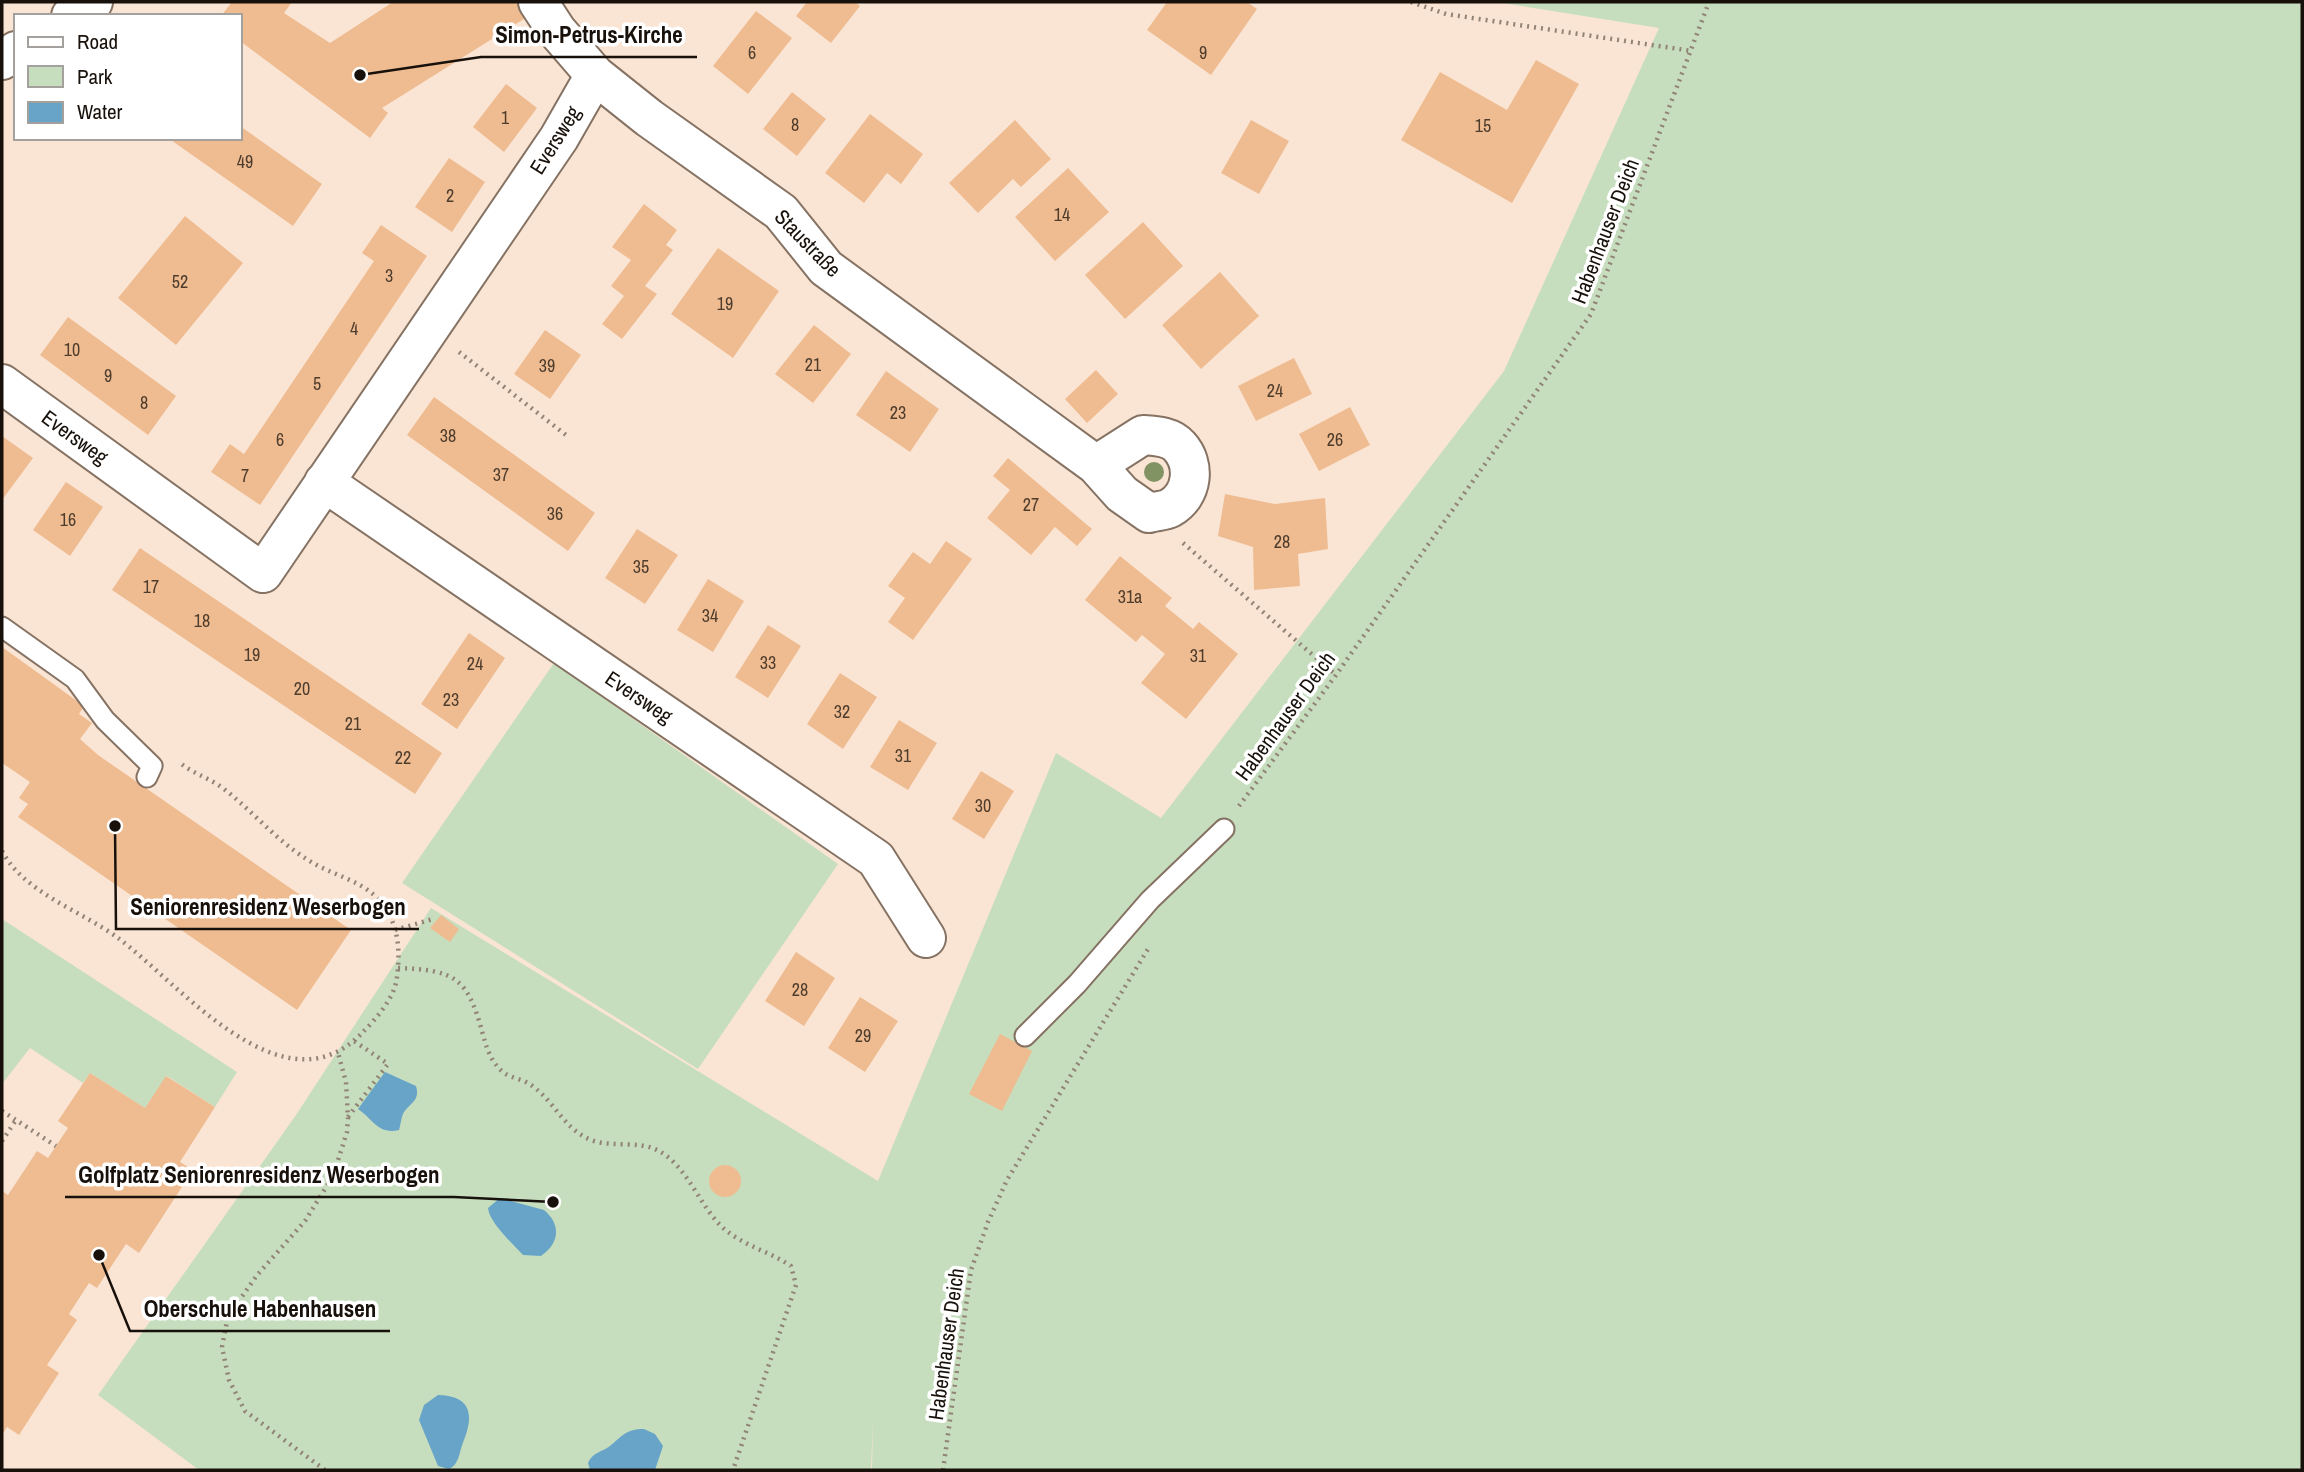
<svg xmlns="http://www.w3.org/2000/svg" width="2304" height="1472" font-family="'Archivo Narrow',sans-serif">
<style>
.green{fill:#c6debe}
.water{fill:#67a4c7}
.building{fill:#efbc91}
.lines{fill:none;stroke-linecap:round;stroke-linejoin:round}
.lane-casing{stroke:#857263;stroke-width:23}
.street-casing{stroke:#857263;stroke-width:42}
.path{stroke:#928377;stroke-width:4.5;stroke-dasharray:2 5;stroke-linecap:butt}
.lane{stroke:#fff;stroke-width:19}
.street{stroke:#fff;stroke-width:38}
.tree{fill:#829363}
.labels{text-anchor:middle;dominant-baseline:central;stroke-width:7;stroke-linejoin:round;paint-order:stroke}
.number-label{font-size:18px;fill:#4e3c2c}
.street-label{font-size:21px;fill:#18110b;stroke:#fff}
.leader{fill:none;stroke:#18110b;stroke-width:2.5}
.callout-dot{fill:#18110b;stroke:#fff;stroke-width:2.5}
.callout-label{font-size:23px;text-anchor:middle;font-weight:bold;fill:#18110b;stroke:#fff;stroke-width:7;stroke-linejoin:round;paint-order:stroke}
</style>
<rect width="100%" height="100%" fill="#fae5d4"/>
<path class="green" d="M 1496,2 L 2302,2 L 2302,1470 L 872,1470 L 873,1420 L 871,1470 L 199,1470 L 98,1395 L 296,1115 L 431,908 L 878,1181 L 1056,753 L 1161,818 L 1504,371 L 1659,28 Z
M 554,663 L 838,864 L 698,1069 L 402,883 Z
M 2,919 L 237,1072 L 215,1107 L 167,1076 L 145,1108 L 90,1073 L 83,1083 L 30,1048 L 2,1084 Z"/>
<path class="water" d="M 385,1072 L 416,1086 C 420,1100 412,1102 404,1112 C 401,1117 401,1124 399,1130 C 378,1135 373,1119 358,1109 Z
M 500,1198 L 544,1210 C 561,1224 560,1243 541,1256 L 523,1255 C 512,1243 489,1222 488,1208 Z
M 438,1395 C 471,1396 474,1414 464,1440 C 459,1451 460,1464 449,1469 L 438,1466 L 419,1420 L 424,1405 Z
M 644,1429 L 655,1434 L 663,1446 L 655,1470 L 590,1470 L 588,1463 C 593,1452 602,1452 610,1446 C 622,1436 626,1429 644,1429 Z"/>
<path class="building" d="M 232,2 L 292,2 L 284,13 L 330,43 L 393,2 L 517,2 L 527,17 L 382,108 L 388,113 L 370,138 L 240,41 L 240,16 L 221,16 Z
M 807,2 L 855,2 L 860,6 L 831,43 L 796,16 Z
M 1167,2 L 1247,2 L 1257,9 L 1211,75 L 1147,30 Z
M 756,11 L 792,38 L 748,94 L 713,66 Z
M 1536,60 L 1579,84 L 1512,203 L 1401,140 L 1440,72 L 1507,110 Z
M 506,84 L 537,108 L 504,152 L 473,127 Z
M 792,92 L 826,119 L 797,156 L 763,129 Z
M 870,114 L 923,154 L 901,184 L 887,173 L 864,203 L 825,173 Z
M 1015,120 L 1051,159 L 1021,187 L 1013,179 L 978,213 L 949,183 Z
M 1251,120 L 1289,141 L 1259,194 L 1221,173 Z
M 240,126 L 322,184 L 293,226 L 168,138 L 240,138 Z
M 449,158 L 485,182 L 452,232 L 415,207 Z
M 1068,168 L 1109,212 L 1055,261 L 1015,217 Z
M 644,204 L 677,230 L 666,245 L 673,250 L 645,286 L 657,294 L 622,339 L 602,324 L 624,296 L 611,286 L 631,260 L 612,247 Z
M 185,216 L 243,263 L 176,345 L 118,298 Z
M 1143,222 L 1183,266 L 1125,319 L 1085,275 Z
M 381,225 L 427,256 L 260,505 L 211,472 L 230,444 L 244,454 L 374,261 L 362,253 Z
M 718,248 L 779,291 L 733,358 L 671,314 Z
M 1220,272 L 1259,316 L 1201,369 L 1162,325 Z
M 68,317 L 176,396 L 148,435 L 40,355 Z
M 814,325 L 851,354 L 813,403 L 775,374 Z
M 545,330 L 581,355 L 550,399 L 514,374 Z
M 1294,358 L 1312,394 L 1256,421 L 1238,386 Z
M 1096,370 L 1118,394 L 1087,423 L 1065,399 Z
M 886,371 L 939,409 L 910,452 L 856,415 Z
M 434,397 L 595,513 L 568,551 L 407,435 Z
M 1350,407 L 1370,445 L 1319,471 L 1299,434 Z
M 2,436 L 33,458 L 2,500 Z
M 1008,458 L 1092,529 L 1077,546 L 1055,527 L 1031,555 L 987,518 L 1010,490 L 993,476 Z
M 66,482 L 103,507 L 70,556 L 33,530 Z
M 1225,494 L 1275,504 L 1325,498 L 1328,549 L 1298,554 L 1300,586 L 1254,590 L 1253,547 L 1218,536 Z
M 637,529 L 678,555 L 645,604 L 605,578 Z
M 946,541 L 972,559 L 913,640 L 888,622 L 905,598 L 888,586 L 913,552 L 930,564 Z
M 140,548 L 442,753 L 415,794 L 112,590 Z
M 1120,556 L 1172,598 L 1165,606 L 1193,629 L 1199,622 L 1238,654 L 1186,719 L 1141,683 L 1165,654 L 1142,635 L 1136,642 L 1085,600 Z
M 708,579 L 744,601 L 713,652 L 677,630 Z
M 768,625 L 801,646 L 768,698 L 735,677 Z
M 469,633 L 505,658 L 457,729 L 421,704 Z
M 2,647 L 84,706 L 79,714 L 92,723 L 80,739 L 98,755 L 351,930 L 297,1010 L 18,817 L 28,804 L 19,798 L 30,782 L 2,763 Z
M 840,673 L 877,697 L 843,749 L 807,724 Z
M 899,720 L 937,743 L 908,790 L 870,767 Z
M 981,771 L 1014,791 L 984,839 L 952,819 Z
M 441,915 L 459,929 L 450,942 L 430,928 Z
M 796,952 L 835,978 L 804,1026 L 765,1001 Z
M 860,997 L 898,1021 L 865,1072 L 828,1048 Z
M 1000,1034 L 1032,1051 L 1002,1111 L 969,1094 Z
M 90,1073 L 145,1108 L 166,1076 L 215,1107 L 180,1162 L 193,1170 L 139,1253 L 126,1244 L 97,1288 L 89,1283 L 69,1314 L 77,1320 L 47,1365 L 59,1373 L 19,1435 L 7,1427 L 2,1435 L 2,1191 L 8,1195 L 37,1151 L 48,1158 L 68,1128 L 58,1121 Z
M709 1181a16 16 0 1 1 32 0a16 16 0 1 1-32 0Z"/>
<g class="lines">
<defs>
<path id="lane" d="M 2,627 L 75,679 L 105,720 L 152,766 L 147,777
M 1025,1036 L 1077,984 L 1150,900 L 1224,829"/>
<path id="street" d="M 538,2 L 557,31 L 595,75 L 649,118 L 781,212 L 826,268 L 1096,465
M 71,16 L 93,2
M 2,60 L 16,51
M 2,384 L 263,573 L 559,138 L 595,75
M 1143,435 C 1156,436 1170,436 1179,446 C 1196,464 1193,495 1170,508 C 1164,511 1155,511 1149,513 L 1122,494 L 1096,465 Z
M 324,482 L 876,859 L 926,938"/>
</defs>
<use href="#lane" class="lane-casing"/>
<use href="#street" class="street-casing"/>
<path class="path" d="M 1411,2 L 1446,14 L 1692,51
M 459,352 L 566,435
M 1183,543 L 1336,675
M 1239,806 L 1336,675 L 1591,314 L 1709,2
M 2,851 C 24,893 82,911 118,938 C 179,983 282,1114 361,1034 C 375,1020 395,998 397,977 C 401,947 398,917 374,895 C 357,880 332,874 313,863 C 278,843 255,813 224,789 C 210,778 193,774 179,762
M 395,930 L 433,919
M 398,968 C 456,970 468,978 483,1035 C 487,1049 491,1062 503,1072 C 510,1078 523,1079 531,1085 C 556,1102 564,1131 594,1141 C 613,1147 640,1141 657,1150 C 687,1165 699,1205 722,1227 C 743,1246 769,1251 791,1266 L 796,1285 L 733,1470
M 2,1111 L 56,1146
M 348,1117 L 388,1064 L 354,1041
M 2,1141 L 16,1120
M 325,1470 L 245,1411 L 229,1380 L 222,1347 L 228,1316 L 258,1274 L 305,1221 L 333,1176 L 347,1132 L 348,1118 L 346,1082 L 338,1053
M 943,1470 L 971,1270 L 988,1222 L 1007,1180 L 1148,949"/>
<use href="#lane" class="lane"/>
<use href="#street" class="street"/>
</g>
<circle class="tree" cx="1154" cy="472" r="10"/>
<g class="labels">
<g class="number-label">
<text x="752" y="52">6</text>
<text x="1203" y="52">9</text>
<text x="505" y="117">1</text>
<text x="795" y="124">8</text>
<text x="1483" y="125">15</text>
<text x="245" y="161">49</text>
<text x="450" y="195">2</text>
<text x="1062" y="214">14</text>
<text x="389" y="275">3</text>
<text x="180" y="281">52</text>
<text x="725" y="303">19</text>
<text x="354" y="328">4</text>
<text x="72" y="349">10</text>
<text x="813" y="364">21</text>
<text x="547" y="365">39</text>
<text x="108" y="375">9</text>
<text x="317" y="383">5</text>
<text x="1275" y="390">24</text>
<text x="144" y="402">8</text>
<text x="898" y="412">23</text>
<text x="448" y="435">38</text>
<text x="280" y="439">6</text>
<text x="1335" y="439">26</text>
<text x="501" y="474">37</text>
<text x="245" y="475">7</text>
<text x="1031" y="504">27</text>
<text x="555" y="513">36</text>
<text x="68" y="519">16</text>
<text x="1282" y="541">28</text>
<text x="641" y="566">35</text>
<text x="151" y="586">17</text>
<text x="1130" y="596">31a</text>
<text x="710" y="615">34</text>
<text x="202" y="620">18</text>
<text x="252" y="654">19</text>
<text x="1198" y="655">31</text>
<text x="768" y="662">33</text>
<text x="475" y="663">24</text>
<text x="302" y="688">20</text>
<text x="451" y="699">23</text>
<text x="842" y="711">32</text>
<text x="353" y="723">21</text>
<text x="903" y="755">31</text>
<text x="403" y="757">22</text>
<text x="983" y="805">30</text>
<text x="800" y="989">28</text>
<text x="863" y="1035">29</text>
</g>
<g class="street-label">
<text transform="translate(555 140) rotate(-58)">Eversweg</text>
<text transform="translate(1605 231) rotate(-69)">Habenhauser Deich</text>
<text transform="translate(808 243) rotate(46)">Staustraße</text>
<text transform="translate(75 437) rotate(36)">Eversweg</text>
<text transform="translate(639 697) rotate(34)">Eversweg</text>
<text transform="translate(1285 716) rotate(-54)">Habenhauser Deich</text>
<text transform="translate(946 1344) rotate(-82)">Habenhauser Deich</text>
</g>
</g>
<path class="leader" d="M360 75L481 57H697M115 826L116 929H419M553 1202L454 1197H65M99 1255L130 1331H390"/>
<g class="callout-dot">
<circle cx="360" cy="75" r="7"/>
<circle cx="115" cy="826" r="7"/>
<circle cx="553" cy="1202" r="7"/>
<circle cx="99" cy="1255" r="7"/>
</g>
<g class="callout-label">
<text x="589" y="43">Simon-Petrus-Kirche</text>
<text x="268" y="915">Seniorenresidenz Weserbogen</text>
<text x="259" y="1183">Golfplatz Seniorenresidenz Weserbogen</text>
<text x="260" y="1317">Oberschule Habenhausen</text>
</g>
<rect width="2304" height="1472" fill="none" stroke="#18110b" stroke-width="7"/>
<rect x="14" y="14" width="228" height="126" fill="#ffffff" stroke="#a3a09d" stroke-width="2"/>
<rect x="28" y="37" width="35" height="10" fill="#ffffff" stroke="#a3a09d" stroke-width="2"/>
<text x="77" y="49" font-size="21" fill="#18110b">Road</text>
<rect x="28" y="66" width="35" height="21" fill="#c6debe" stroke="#a3a09d" stroke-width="2"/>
<text x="77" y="84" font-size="21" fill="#18110b">Park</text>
<rect x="28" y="102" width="35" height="21" fill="#67a4c7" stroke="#a3a09d" stroke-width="2"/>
<text x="77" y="119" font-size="21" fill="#18110b">Water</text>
</svg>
